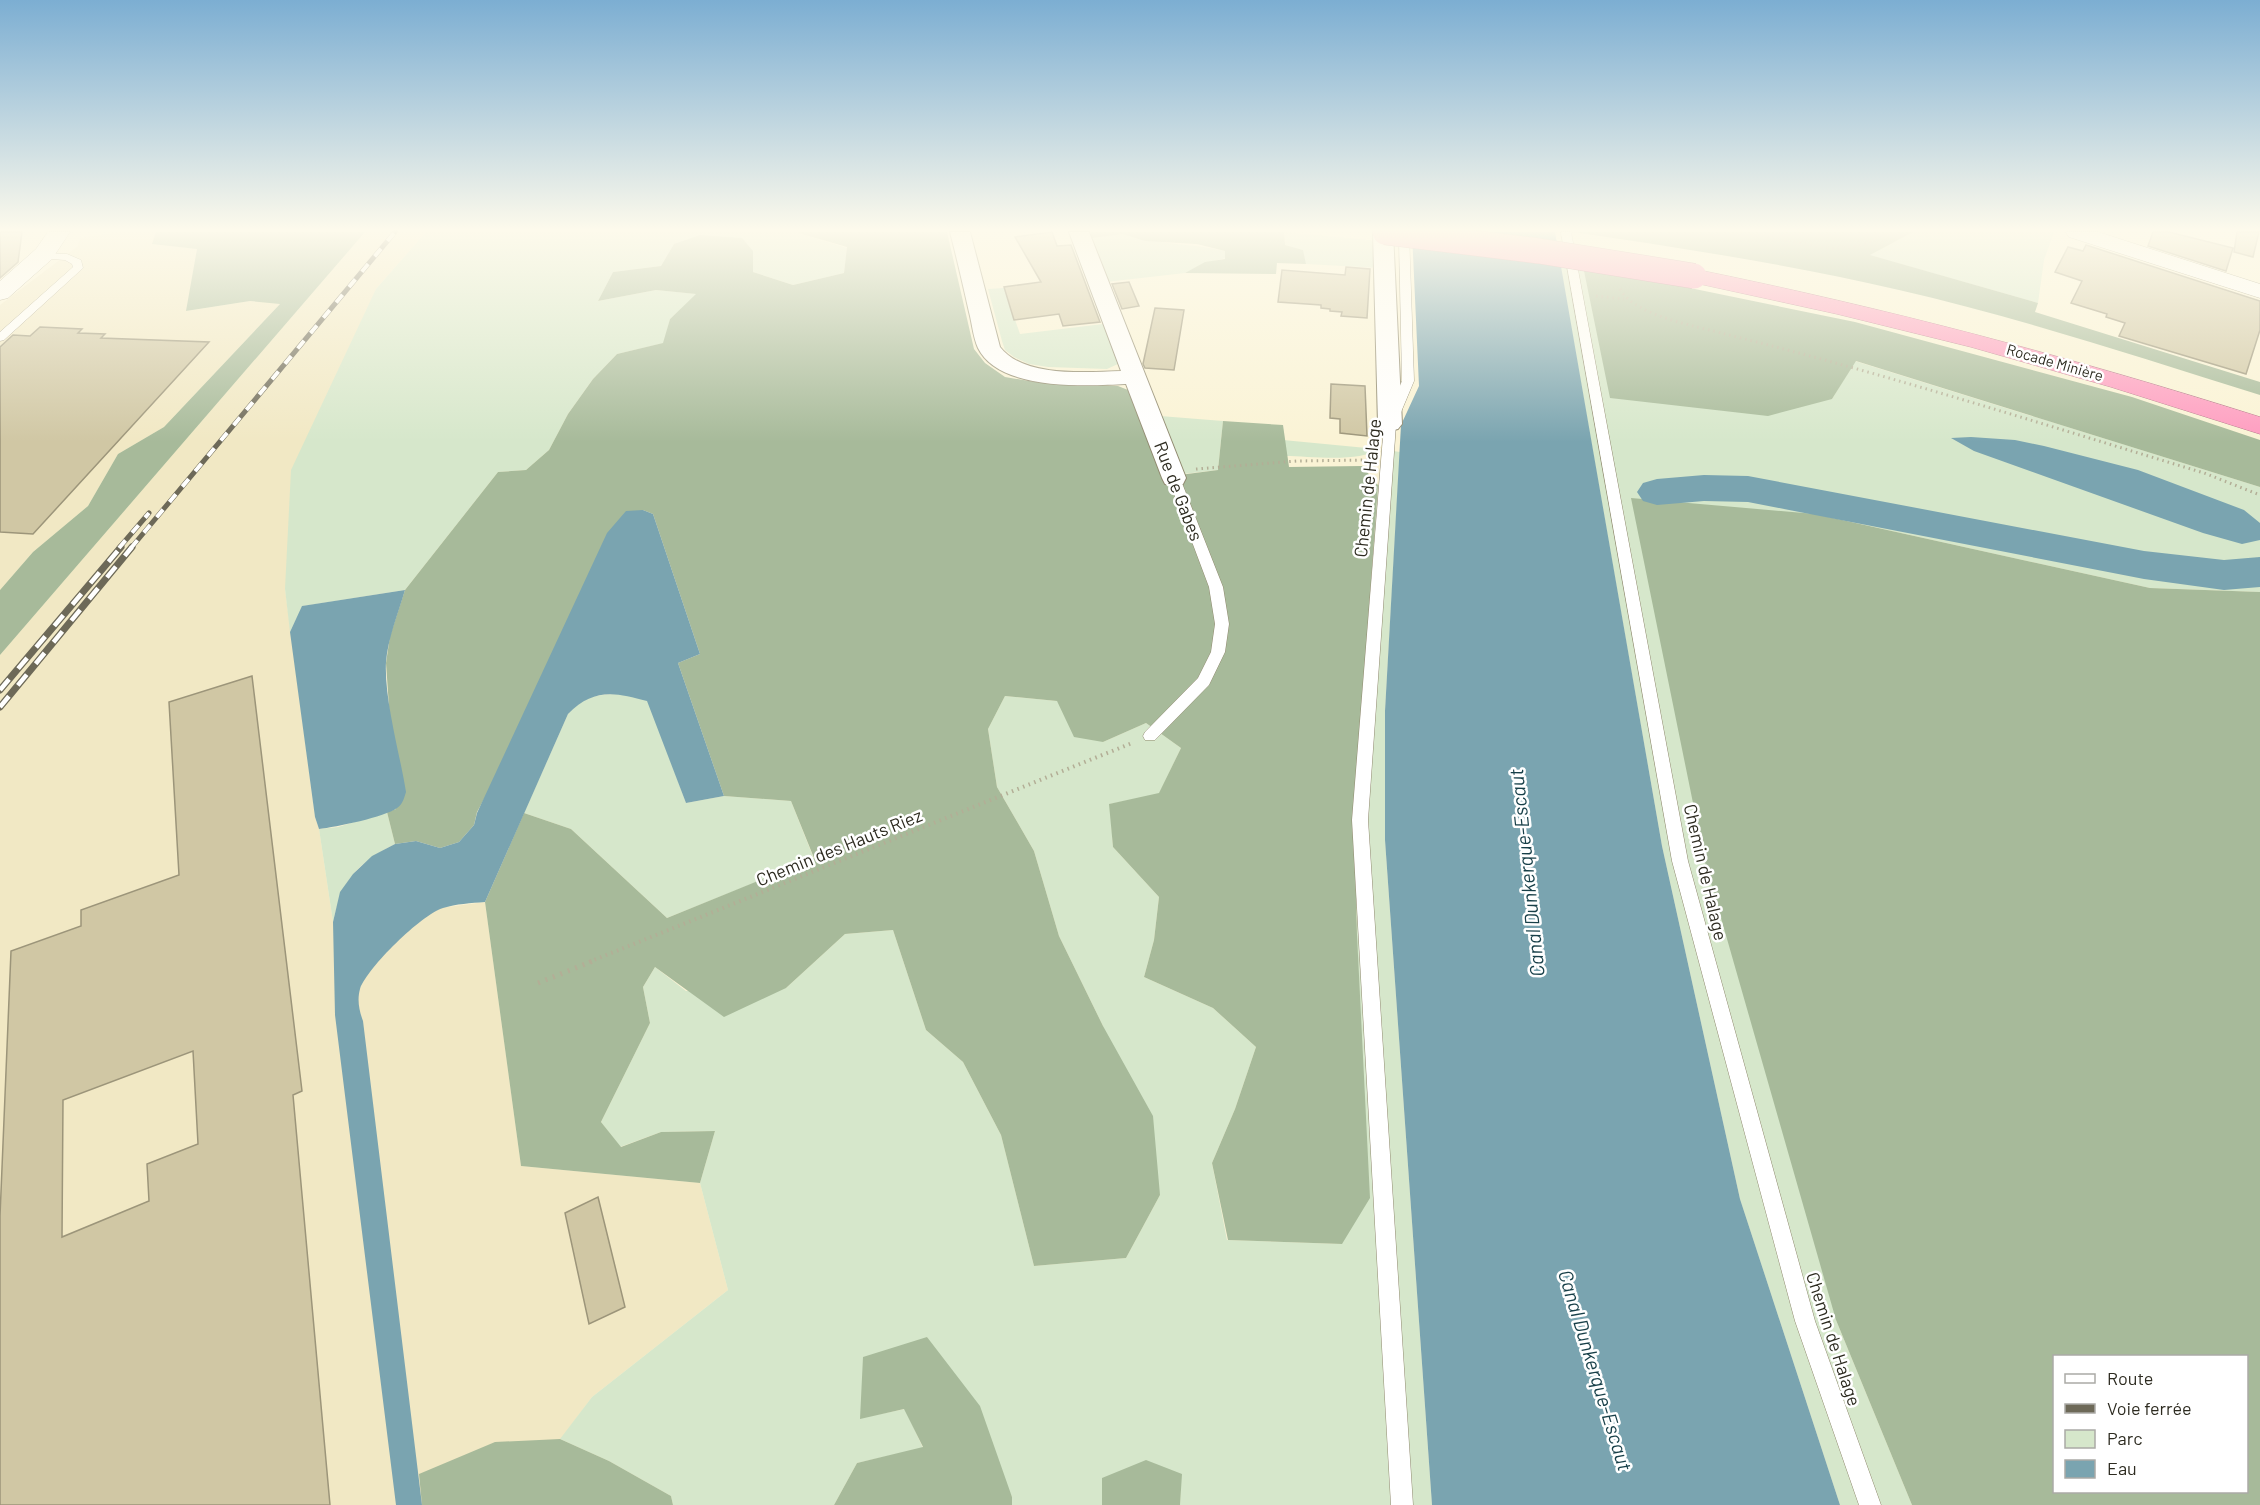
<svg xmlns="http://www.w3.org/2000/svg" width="2260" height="1505" font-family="Barlow,sans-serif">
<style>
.built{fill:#f1e8c4}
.green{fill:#d6e7cb}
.forest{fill:#a7ba9a;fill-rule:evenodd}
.water{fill:#7aa4b0}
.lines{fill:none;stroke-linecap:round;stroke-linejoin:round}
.river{fill:#7aa4b0;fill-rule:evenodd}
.building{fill:#d0c7a4;stroke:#9c957a;stroke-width:1.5;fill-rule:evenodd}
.service-casing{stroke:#90896f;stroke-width:1}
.minor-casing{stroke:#90896f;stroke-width:2}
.tertiary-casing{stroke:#90896f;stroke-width:1}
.motorway-casing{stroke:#b57488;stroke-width:1}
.path-far2{stroke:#b3ae96;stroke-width:3;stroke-dasharray:1.5 4;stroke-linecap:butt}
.path-far1{stroke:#b3ae96;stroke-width:4;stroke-dasharray:1.5 4.5;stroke-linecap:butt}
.path{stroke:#b3ae96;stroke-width:5;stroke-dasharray:2 6;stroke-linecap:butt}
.service{fill:#fff;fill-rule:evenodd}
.minor{fill:#fff;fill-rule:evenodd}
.tertiary{fill:#fff;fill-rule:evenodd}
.motorway{fill:#fe9cc0;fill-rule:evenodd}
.rail-far1-casing{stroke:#6d6958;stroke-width:5}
.rail-casing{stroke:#6d6958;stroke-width:7}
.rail-far1{stroke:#fff;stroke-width:4;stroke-dasharray:10;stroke-linecap:butt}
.rail{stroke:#fff;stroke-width:4.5;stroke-dasharray:14;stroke-linecap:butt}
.motorway-bridge-casing{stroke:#b57488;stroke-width:26;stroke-linecap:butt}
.motorway-bridge{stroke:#fe9cc0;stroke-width:25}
.labels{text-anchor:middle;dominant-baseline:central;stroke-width:5;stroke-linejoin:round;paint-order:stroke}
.far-street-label{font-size:15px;fill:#2d2b20;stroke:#fff}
.street-label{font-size:18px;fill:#2d2b20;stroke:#fff}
.water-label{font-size:20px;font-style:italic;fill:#173f48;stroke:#fff}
</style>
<rect width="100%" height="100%" fill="#faf3d5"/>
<path class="built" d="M 120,232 L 156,232 L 153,244 L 197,249 L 187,311 L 250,301 L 281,303 L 164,427 L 118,454 L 88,506 L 33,552 L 0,590 L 0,305 L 78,246 L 80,238 Z
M 365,232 L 426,232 L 376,289 L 285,589 L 315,817 L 319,829 L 333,922 L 485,902 L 521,1166 L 700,1183 L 728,1290 L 592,1397 L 512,1505 L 0,1505 L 0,655 Z"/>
<path class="green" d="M 426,232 L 795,232 L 847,248 L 844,273 L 793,285 L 753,272 L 753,251 L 674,244 L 661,266 L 613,272 L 598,301 L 656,290 L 697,294 L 670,319 L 664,343 L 617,354 L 593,379 L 568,414 L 549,450 L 526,470 L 498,472 L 405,590 L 303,606 L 290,632 L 285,589 L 291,470 L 376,289 Z
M 1284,232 L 1380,241 L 1380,268 L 1306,264 L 1302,250 L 1285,245 Z
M 1913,232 L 2054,232 L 2044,260 L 2038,303 L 1869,255 Z
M 1123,234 C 1156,245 1191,243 1225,251 L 1226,258 L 1205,263 L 1185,273 L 1106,282 L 1092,238 Z
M 1560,264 L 1583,266 L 1832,399 L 1855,361 L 2260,487 L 2260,592 L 2150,588 L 1815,514 L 1836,1320 L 1912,1505 L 1840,1505 L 1740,1199 L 1662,846 Z
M 1004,288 L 1020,334 L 1103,324 L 1120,363 L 1107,369 L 1048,367 L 1029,364 L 1014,357 L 1005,350 L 1002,341 L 988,289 Z
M 1160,416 L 1223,421 L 1218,470 L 1183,474 Z
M 1283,440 L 1377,449 C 1362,463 1308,456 1286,456 Z
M 1393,451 L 1400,452 L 1385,711 L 1385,840 L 1432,1505 L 1180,1505 L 1181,1475 L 1102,1478 L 1102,1505 L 1012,1505 L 1012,1497 L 927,1337 L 860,1418 L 905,1409 L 923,1448 L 857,1463 L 834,1505 L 673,1505 L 671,1496 L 609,1461 L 560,1439 L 592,1397 L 728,1290 L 700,1183 L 715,1131 L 661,1132 L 620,1147 L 601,1122 L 650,1023 L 643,987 L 655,967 L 686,991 L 786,988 L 845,934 L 893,930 L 926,1030 L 963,1062 L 1001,1135 L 1034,1266 L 1126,1258 L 1160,1195 L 1103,1026 L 1059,936 L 1034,851 L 997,787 L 988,729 L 1005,696 L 1057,701 L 1103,742 L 1146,723 L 1181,748 L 1159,794 L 1110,804 L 1113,847 L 1159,897 L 1154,940 L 1144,977 L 1213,1008 L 1256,1047 L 1235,1109 L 1212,1163 L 1227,1240 L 1342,1244 L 1357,935 L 1354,818 L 1378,485 L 1391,485 Z
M 619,694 L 648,700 L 686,803 L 724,796 L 791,801 L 814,859 L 667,918 L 571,829 L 524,813 L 568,714 C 586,695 595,695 619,694 Z
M 387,812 L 395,844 C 355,865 343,879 333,922 L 319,829 L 338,827 Z"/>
<path class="forest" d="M 156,232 L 365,232 L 0,655 L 0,590 L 33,552 L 88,506 L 118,454 L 164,427 L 280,304 L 250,301 L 186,311 L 197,249 L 152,244 Z
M 795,232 L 947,232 L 974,349 L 985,363 L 1005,377 L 1035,382 L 1118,386 L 1133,392 L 1164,477 L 1218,470 L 1223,421 L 1283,425 L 1289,467 L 1362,466 L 1378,485 L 1354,818 L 1357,935 L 1370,1198 L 1342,1244 L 1228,1240 L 1212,1163 L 1235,1109 L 1256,1047 L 1213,1008 L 1144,977 L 1154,940 L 1159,897 L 1113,847 L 1109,804 L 1159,793 L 1181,748 L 1146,723 L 1103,742 L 1074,737 L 1057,701 L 1005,696 L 988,729 L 997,787 L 1034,851 L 1059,936 L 1103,1026 L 1153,1116 L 1160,1195 L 1126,1258 L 1034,1266 L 1001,1135 L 963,1062 L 926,1030 L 893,930 L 845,934 L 786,988 L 724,1017 L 655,967 L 643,987 L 650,1023 L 601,1122 L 621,1147 L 661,1132 L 715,1131 L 700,1183 L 521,1166 L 485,902 L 524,813 L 571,829 L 667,918 L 814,858 L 791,801 L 724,796 L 678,663 L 700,654 L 653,514 L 643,510 L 477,812 L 474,825 L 459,842 L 440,848 L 416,841 L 395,844 L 387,812 L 396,809 L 386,663 L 390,636 L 405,590 L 498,472 L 526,470 L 549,450 L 568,414 L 593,379 L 617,354 L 663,343 L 670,319 L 696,294 L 656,290 L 598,301 L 613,272 L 661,266 L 674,244 L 700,235 L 742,238 L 753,251 L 753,272 L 793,285 L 844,273 L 847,247 Z
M 1090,232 L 1284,232 L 1285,245 L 1303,250 L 1306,264 L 1277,263 L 1276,274 L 1185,273 L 1205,262 L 1225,259 L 1225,251 L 1197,244 L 1145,241 L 1123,234 L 1092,238 Z
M 1573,232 L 1913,232 L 1870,255 L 2038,303 L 2035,312 L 2260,382 L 2260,395 C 2141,358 2021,318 1899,290 C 1792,265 1682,248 1573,232 Z
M 1583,266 L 1855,322 L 2132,397 L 2260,440 L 2260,487 L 1856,361 L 1832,399 L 1768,416 L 1610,398 Z
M 1631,498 L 1815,514 L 2150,588 L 2260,592 L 2260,1505 L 1912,1505 L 1836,1320 L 1705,862 ZM 2054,1356 L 2246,1356 L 2246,1492 L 2054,1492 Z
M 927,1337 L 980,1406 L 1012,1497 L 1012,1505 L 834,1505 L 857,1463 L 923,1447 L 904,1409 L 860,1419 L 863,1357 Z
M 560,1439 L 609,1461 L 671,1496 L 673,1505 L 422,1505 L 419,1474 L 495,1442 Z
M 1146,1460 L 1182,1474 L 1180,1505 L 1102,1505 L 1102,1478 Z"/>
<path class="water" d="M 1412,232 L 1555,232 L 1662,846 L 1740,1199 L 1840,1505 L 1432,1505 L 1385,840 L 1385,711 L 1401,425 L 1419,386 Z
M 1971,437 L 2015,440 L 2044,446 L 2138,470 L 2244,510 L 2260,523 L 2260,540 L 2242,544 L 2203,533 L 1974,451 L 1951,438 Z
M 643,510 L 653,514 L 700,654 L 678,663 L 724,796 L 686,803 L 647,701 C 615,692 593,688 568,714 L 485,902 C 471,903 456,904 443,908 C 421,915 368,967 360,989 C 357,1000 359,1010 363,1021 L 422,1505 L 396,1505 L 335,1015 L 333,922 L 340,892 L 353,874 L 372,856 L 395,844 L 416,841 L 440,848 L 459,842 L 474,825 L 477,813 L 607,533 L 626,511 Z
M 405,590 C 398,614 388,638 386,662 C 384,699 400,754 406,792 C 404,798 403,804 397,808 C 385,817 336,827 319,829 L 315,817 L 290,632 L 302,606 Z"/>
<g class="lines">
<path class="river" d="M 1704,475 L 1748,476 L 2144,551 L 2224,560 L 2260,557 L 2260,587 L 2224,590 L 2144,579 L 1748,502 L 1704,501 L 1657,505 L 1643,501 L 1637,492 L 1643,483 L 1657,479 Z"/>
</g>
<path class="building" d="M 0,232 L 22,232 L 18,262 L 0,278 Z
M 1052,232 L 1057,246 L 1071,245 L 1100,322 L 1063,326 L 1059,314 L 1014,320 L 1004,287 L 1041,282 L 1015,237 Z
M 2153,232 L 2169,232 L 2233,248 L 2226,271 L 2148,246 Z
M 2237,232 L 2259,232 L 2253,257 L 2234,252 Z
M 2086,245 L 2260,301 L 2260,330 L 2246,374 L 2119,336 L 2125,323 L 2106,317 L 2107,314 L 2071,303 L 2082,281 L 2055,272 L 2068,247 L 2083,251 Z
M 1346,267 L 1370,269 L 1367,318 L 1341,316 L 1342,312 L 1330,311 L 1330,309 L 1321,308 L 1321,305 L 1278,302 L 1282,270 L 1345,275 Z
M 1129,282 L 1139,306 L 1122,309 L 1112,284 Z
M 1155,308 L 1184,310 L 1174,370 L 1145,368 L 1143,364 Z
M 40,327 L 82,329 L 78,333 L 105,334 L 101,338 L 209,342 L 33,534 L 0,532 L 0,347 L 13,335 L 30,336 Z
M 1331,384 L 1365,386 L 1367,436 L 1340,433 L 1340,419 L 1330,418 Z
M 252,676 L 302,1091 L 293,1095 L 330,1505 L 0,1505 L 0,1216 L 11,951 L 81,926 L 81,910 L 179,875 L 169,702 ZM 193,1051 L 198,1144 L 147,1164 L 149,1201 L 62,1237 L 63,1100 Z
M 598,1197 L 625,1307 L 589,1324 L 565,1213 Z"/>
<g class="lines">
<defs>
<path id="service" d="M 1399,232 L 1409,232 L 1414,381 L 1396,424 L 1368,820 L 1413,1505 L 1391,1505 L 1352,820 L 1384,424 L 1402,381 Z
M 1561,232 L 1571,232 L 1688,861 L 1815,1321 L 1881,1505 L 1859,1505 L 1795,1321 L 1672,861 Z
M 43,253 L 67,254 L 81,260 L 83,268 L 4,340 L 0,341 L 0,332 L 73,267 L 72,264 L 65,260 L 39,258 L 38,256 Z
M 1174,474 L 1180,478 L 1223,587 L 1229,624 L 1225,652 L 1209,685 L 1155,740 L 1145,740 L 1143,736 L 1145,732 L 1198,678 L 1211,652 L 1215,624 L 1209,587 L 1168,478 Z"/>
<path id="minor" d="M 950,232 L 970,232 L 1000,347 C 1024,378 1086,372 1121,371 L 1069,232 L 1089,232 L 1186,478 L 1183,484 L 1174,486 L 1165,484 L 1162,478 L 1126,384 C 1086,386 999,391 978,348 C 973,337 972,323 969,312 C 963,285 957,259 950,232 Z
M 1373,232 L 1393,232 L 1402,424 L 1398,429 L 1390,431 L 1382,429 L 1378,424 Z"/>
<path id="tertiary" d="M 48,232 L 70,232 L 52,259 L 8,298 L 0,300 L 0,281 L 36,249 Z
M 2066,232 L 2098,232 L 2260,284 L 2260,298 L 2069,237 Z"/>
<path id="motorway" d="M 1694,269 C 1886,308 2074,358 2260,417 L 2260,434 L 2111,387 L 1971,347 L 1837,314 L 1686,281 L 1683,276 L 1686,271 Z"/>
</defs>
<use href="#service" class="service-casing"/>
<use href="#minor" class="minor-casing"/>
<use href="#tertiary" class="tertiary-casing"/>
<use href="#motorway" class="motorway-casing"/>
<path class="path-far2" d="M 1740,232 L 1833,249 L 1863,245 L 1889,232
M 1620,289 C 1634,316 1697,326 1725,334 C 1887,374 2045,425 2204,473 L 2260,495
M 1596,296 L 1624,299
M 1196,469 L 1297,461 L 1368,460"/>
<path class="path-far1" d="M 589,962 L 1132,743"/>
<path class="path" d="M 538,983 L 593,961"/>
<use href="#service" class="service"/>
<use href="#minor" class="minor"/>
<use href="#tertiary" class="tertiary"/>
<use href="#motorway" class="motorway"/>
<defs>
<path id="rail-far1" d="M 119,548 L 149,513
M 131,548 L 395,232"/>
<path id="rail" d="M 0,690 L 121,547
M 0,707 L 132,547"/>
</defs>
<use href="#rail-far1" class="rail-far1-casing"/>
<use href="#rail" class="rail-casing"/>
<use href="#rail-far1" class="rail-far1"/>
<use href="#rail" class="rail"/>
<defs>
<path id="motorway-bridge" d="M 1385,232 L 1539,251 L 1694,276"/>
</defs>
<use href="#motorway-bridge" class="motorway-bridge-casing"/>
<use href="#motorway-bridge" class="motorway-bridge"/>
</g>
<linearGradient id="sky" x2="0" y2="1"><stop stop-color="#7caed2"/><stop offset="0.52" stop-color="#fdfaec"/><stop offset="1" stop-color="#fdfaec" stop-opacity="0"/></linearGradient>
<rect width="2260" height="442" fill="url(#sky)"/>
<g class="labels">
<g class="far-street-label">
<text transform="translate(2055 362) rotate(16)">Rocade Minière</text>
</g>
<g class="street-label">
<text transform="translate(1367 488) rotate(-84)">Chemin de Halage</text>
<text transform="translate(1179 491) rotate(69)">Rue de Gabes</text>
<text transform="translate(839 847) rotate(-22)">Chemin des Hauts Riez</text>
<text transform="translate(1706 872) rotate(77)">Chemin de Halage</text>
<text transform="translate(1834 1339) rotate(72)">Chemin de Halage</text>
</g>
<g class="water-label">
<text transform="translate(1526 873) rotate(-96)">Canal Dunkerque-Escaut</text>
<text transform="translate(1596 1370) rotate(73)">Canal Dunkerque-Escaut</text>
</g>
</g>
<rect x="2053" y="1355" width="195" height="138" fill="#ffffff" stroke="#abaaa6" stroke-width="1.5"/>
<rect x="2065" y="1374" width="30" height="9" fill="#ffffff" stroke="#abaaa6" stroke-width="1.5"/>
<text x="2107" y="1385" font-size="18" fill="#2d2b20">Route</text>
<rect x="2065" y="1404" width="30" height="9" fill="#6d6958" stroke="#abaaa6" stroke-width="1.5"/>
<text x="2107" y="1415" font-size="18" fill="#2d2b20">Voie ferrée</text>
<rect x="2065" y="1430" width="30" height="18" fill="#d6e7cb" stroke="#abaaa6" stroke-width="1.5"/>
<text x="2107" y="1445" font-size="18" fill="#2d2b20">Parc</text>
<rect x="2065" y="1460" width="30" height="18" fill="#7aa4b0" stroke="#abaaa6" stroke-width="1.5"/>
<text x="2107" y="1475" font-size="18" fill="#2d2b20">Eau</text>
</svg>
